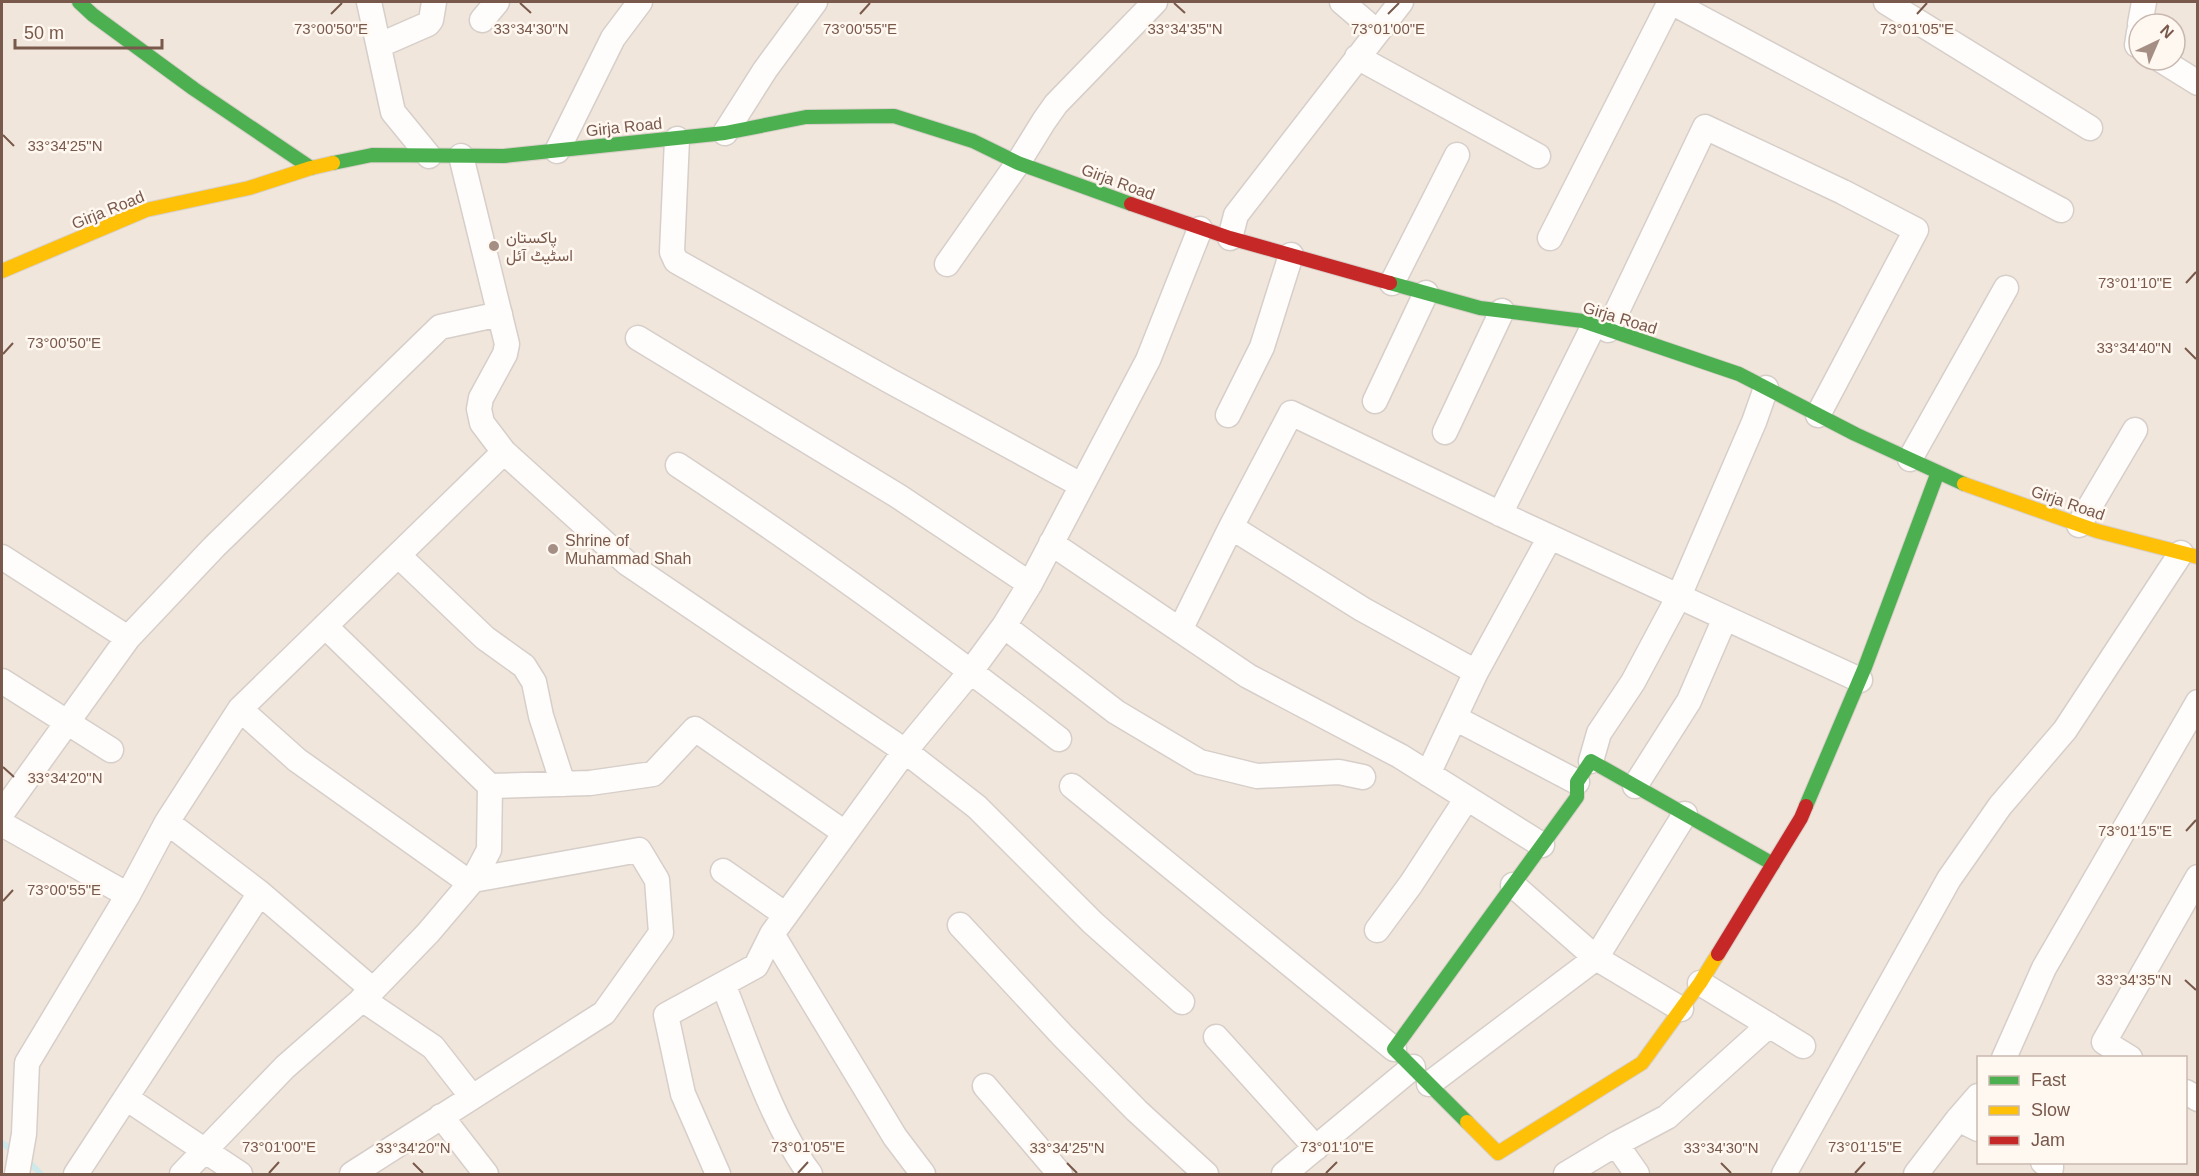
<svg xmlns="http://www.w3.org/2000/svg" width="2199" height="1176" font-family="Helvetica,Vazirmatn,sans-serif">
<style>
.residential{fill:#f1e6db;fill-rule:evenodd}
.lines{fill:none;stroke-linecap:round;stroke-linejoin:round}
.stream{stroke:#cee9ea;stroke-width:6}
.street-casing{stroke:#d6cec9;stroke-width:27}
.fast-casing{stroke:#d8cfc9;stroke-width:16}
.slow-casing{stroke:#d8cfc9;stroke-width:16}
.jam-casing{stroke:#d8cfc9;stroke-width:16}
.street{stroke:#fefdfc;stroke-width:24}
.fast{stroke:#4caf50;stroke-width:14}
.slow{stroke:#ffc107;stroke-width:14}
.jam{stroke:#c62828;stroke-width:14}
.ticks{fill:none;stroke:#79594b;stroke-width:2}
.poi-dot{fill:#a58f84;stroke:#fff8f1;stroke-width:2}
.labels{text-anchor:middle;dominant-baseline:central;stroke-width:5;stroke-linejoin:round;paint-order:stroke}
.street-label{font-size:16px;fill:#79594b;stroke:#fff8f1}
.poi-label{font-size:16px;fill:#79594b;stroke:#fff8f1;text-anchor:start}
.ticks-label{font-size:15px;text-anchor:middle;fill:#79594b;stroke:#fff8f1;stroke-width:5;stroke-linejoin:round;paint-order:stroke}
</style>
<rect width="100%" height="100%" fill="#f8f3ee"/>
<path class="residential" d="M 2,2 L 2197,2 L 2197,1174 L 2,1174 ZM 2139,24 L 2175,24 L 2175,60 L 2139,60 ZM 1978,1058 L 2186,1058 L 2186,1162 L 1978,1162 Z"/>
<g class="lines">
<path class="stream" d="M 2,1143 L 16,1153
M 27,1160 L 41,1174"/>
<defs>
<path id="street" d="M 369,2 L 393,112 L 429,156
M 1342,2 L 1377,32
M 1671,2 L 2061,210
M 1886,2 L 2090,128
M 482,20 L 497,2
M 2140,24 L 2144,2
M 2139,32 L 2137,45 L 2139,46
M 380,45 L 428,24 L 431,20 L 434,2
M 1357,57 L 1538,156
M 2161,60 L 2198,83
M 725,133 L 765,70 L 815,2
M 677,139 L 672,252 L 676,261 L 890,381 L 1081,485
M 557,151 L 613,38 L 640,2
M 461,156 L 507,344 L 505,354 L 481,398 L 479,409 L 482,423 L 504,452 L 627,563 L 905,751 L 977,807 L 1093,923 L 1182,1002
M 1230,238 L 1236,215 L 1401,2
M 1550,238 L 1670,2
M 947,264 L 1018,163 L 1044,121 L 1056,104 L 1155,2
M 1392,283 L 1457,155
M 1608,330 L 1705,127 L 1843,192 L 1916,230 L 1818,415
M 638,338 L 898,496 L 1030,584
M 1375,401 L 1426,293
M 1228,415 L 1262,347 L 1291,255
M 1445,432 L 1502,311
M 1910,459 L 2006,288
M 678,465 C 809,551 935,643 1059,739
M 1500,514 L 1594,325
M 2079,525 L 2135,430
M 1051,543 L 1248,676 L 1400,756 L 1542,845
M 398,555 L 485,638 L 524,666 L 534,682 L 541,716 L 563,784
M 2,557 L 128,638
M 325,626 L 490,786 L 590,783 L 653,774 L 695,729 L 845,833
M 1004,626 L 1116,712 L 1200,762 L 1257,776 L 1339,772 L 1363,777
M 1180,630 L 1231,527
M 1476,672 L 1362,609 L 1231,527 L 1291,413 L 1507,517 L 1860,680
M 2,681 L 111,750
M 240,709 L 297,760 L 470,883
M 1455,718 L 1577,782
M 1591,761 L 1599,733 L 1633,682 L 1679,596 L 1754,422 L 1766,388
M 1428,774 L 1476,672 L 1550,537
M 1072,786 L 1394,1049
M 1635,786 L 1689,701 L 1725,618
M 2,813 L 128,638 L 214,547 L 440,327 L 500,314
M 167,822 L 260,893 L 373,990
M 2,824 L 128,895
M 723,871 L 786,915
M 1513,885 L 1596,958 L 1681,1009
M 960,925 L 1063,1036 L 1137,1111 L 1206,1174
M 1377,930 L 1411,884 L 1467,798
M 1700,983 L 1803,1046
M 723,984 C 747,1043 772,1123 810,1174
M 362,999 L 433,1047 L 472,1097
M 1216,1037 L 1316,1148
M 2004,1058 L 2044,968 L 2198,702
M 2130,1058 L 2104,1042 L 2198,877
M 1429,1084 L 1596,958 L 1685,814
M 985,1086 L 1060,1174
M 2186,1092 L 2198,1099
M 126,1098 L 240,1174
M 441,1116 L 486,1174
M 1958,1119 L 1978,1129
M 2043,1162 L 2051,1167 L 2050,1174
M 17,1174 L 24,1134 L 27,1063 L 128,895 L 167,822 L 240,709 L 504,452
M 76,1174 L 260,893
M 182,1174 L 285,1067 L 373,990 L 428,933 L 473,880 L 489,850 L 490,786
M 352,1174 L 604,1013 L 661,933 L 657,880 L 639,850 L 473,880
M 718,1174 L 683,1094 L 666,1015 L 756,966 L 772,934
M 923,1174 L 895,1137 L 772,934 L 905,751 L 971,671 L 1004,626 L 1030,584 L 1148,360 L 1200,229
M 1284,1174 L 1413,1067
M 1566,1174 L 1616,1144
M 1637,1174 L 1616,1144 L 1667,1117 L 1769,1025
M 1784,1174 L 1949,879 L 2000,806 L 2065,730 L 2181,553
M 1916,1174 L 1958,1119 L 1978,1096"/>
<path id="fast" d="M 79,2 L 93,15 L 194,89 L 311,168
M 333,163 L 372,155 L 504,156 L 725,133 L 806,117 L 894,116 L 973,141 L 1018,163 L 1131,204
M 1390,283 L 1480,308 L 1583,321 L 1739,374 L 1855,434 L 1964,484
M 1806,806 L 1865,667 L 1938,472
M 1467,1122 L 1394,1049 L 1577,797 L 1577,782 L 1591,761 L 1773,864"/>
<path id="slow" d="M 2,271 L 146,210 L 249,188 L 311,168 L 333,163
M 1964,484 L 2097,531 L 2198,557
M 1467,1122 L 1498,1153 L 1642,1063 L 1700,983 L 1718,954"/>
<path id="jam" d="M 1131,204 L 1230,238 L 1390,283
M 1718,954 L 1801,818 L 1806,806"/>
</defs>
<use href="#street" class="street-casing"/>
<use href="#fast" class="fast-casing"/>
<use href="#slow" class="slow-casing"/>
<use href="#jam" class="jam-casing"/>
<use href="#street" class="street"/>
<use href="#fast" class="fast"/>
<use href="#slow" class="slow"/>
<use href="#jam" class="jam"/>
</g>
<path class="ticks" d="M 520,3 L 531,13M 1174,3 L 1185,13M 331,14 L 342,3M 860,14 L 870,3M 1388,14 L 1399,3M 1917,14 L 1927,3M 3,135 L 14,146M 2186,283 L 2196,272M 2185,348 L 2196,359M 3,354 L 13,343M 3,767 L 14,777M 2186,831 L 2196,820M 3,901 L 13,890M 2185,980 L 2196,990M 413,1163 L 423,1173M 1067,1163 L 1077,1173M 1721,1163 L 1731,1173M 269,1173 L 279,1162M 798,1173 L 808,1162M 1326,1173 L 1337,1162M 1855,1173 L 1865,1162"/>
<g class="poi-dot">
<circle cx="494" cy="246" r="6"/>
<circle cx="553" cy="549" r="6"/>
</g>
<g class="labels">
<g class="street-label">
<text transform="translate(624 127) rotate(-6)">Girja Road</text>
<text transform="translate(1118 182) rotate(20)">Girja Road</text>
<text transform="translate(108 210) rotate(-22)">Girja Road</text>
<text transform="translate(1620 318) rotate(17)">Girja Road</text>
<text transform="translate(2068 503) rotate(19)">Girja Road</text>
</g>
<g class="poi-label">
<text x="506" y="237">پاکستان<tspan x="506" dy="18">اسٹیٹ آئل</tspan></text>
<text x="565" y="540">Shrine of<tspan x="565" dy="18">Muhammad Shah</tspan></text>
</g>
</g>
<g class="ticks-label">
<text x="531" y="34">33°34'30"N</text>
<text x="1185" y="34">33°34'35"N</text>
<text x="331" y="34">73°00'50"E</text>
<text x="860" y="34">73°00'55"E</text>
<text x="1388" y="34">73°01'00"E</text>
<text x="1917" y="34">73°01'05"E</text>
<text x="65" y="151">33°34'25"N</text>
<text x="2135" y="288">73°01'10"E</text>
<text x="64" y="348">73°00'50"E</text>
<text x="2134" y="353">33°34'40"N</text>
<text x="65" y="783">33°34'20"N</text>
<text x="2135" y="836">73°01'15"E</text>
<text x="64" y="895">73°00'55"E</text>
<text x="2134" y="985">33°34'35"N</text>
<text x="279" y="1152">73°01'00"E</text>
<text x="808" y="1152">73°01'05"E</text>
<text x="1337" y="1152">73°01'10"E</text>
<text x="1865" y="1152">73°01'15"E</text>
<text x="413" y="1153">33°34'20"N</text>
<text x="1067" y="1153">33°34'25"N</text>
<text x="1721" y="1153">33°34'30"N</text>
</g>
<rect width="2199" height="1176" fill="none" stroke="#79594b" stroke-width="6"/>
<rect x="1977" y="1056" width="210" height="108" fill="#fff8f1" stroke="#c9b8af" stroke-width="1.5"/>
<rect x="1989" y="1076" width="30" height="9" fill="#4caf50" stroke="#c9b8af" stroke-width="1.5"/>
<text x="2031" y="1086" font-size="18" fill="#79594b">Fast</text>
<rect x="1989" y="1106" width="30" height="9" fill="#ffc107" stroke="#c9b8af" stroke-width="1.5"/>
<text x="2031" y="1116" font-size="18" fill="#79594b">Slow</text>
<rect x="1989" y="1136" width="30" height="9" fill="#c62828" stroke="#c9b8af" stroke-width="1.5"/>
<text x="2031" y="1146" font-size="18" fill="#79594b">Jam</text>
<g transform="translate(2157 42) rotate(44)"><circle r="28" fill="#fff8f1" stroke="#c9b8af" stroke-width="1.5"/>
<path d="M0-4.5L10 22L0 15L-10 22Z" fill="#a58f84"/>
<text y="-9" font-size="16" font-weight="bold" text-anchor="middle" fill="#79594b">N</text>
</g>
<path d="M15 39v9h147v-9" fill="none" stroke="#79594b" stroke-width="3"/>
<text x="24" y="39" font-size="18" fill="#79594b" stroke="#fff8f1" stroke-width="4.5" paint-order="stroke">50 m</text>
</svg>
